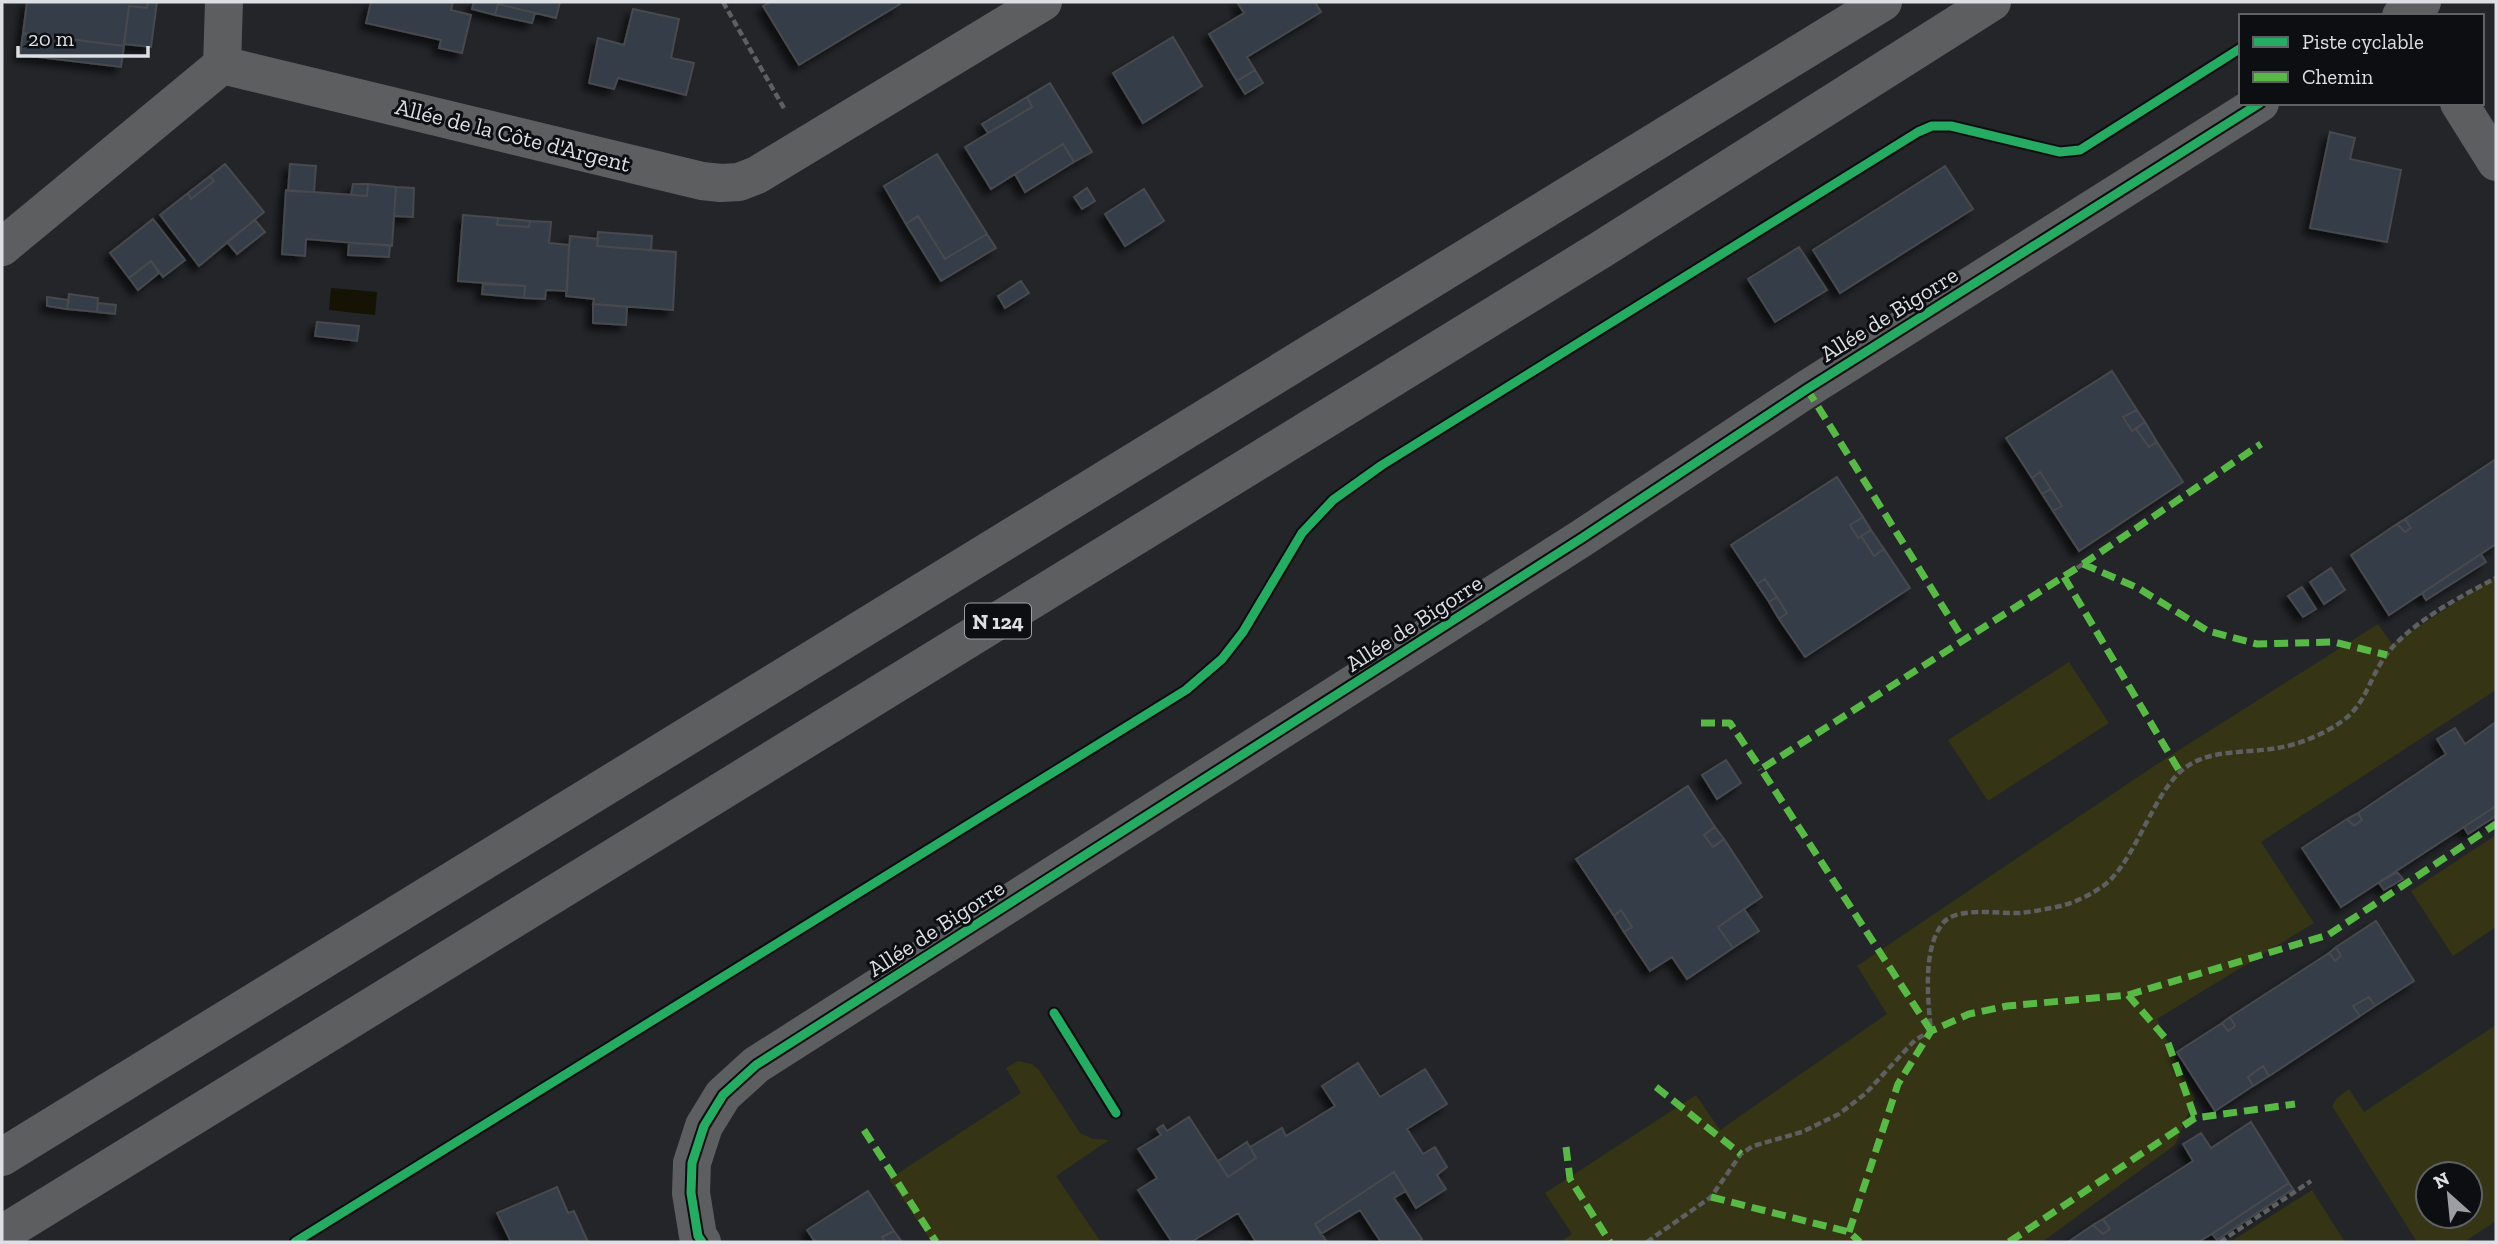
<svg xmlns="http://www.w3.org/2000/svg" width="2498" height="1244" font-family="'Zilla Slab',serif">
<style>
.green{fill:#353414;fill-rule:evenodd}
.water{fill:#141304}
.building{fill:#353d4a;stroke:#47494d;stroke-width:2;filter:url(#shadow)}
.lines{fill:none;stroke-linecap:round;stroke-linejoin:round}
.path{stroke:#5e5f60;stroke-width:4.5;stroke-dasharray:7 3.5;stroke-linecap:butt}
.minor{stroke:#5d5e5f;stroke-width:38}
.trunk{stroke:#5c5e60;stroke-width:38}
.quiet{stroke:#58b947;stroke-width:7;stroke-dasharray:14 7;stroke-linecap:butt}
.cycleway-casing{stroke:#0c0e11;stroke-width:13}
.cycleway{stroke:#26ab63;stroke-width:9}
.labels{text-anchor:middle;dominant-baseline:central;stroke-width:6;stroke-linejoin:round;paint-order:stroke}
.shield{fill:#0c0e11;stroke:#9ea0a5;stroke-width:2}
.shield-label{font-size:21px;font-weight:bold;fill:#dcdfe4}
.street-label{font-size:23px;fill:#dcdfe4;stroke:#0c0e11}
</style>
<defs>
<filter id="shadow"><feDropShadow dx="-6" dy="6" stdDeviation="3.5" flood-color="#0009"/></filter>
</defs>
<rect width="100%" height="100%" fill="#232529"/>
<path class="green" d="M 2496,576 L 2496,690 L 2261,842 L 2314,923 L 2157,1019 L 2195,1098 L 2175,1145 L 2042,1242 L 1560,1242 L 1572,1234 L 1545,1193 L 1696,1095 L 1720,1130 L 1887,1014 L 1857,966 L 2154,766 L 2378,624 L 2392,644 Z
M 2069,662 L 2109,723 L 1988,801 L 1948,740 Z
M 2496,835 L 2496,927 L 2453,956 L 2411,891 Z
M 2496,1025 L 2496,1221 L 2464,1242 L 2417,1242 L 2332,1106 L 2337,1098 L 2349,1089 L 2364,1112 ZM 2428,1174 L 2470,1174 L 2470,1216 L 2428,1216 Z
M 1018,1061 L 1032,1064 L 1039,1070 L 1080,1133 L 1093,1139 L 1109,1140 L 1056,1176 L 1101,1242 L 932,1242 L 889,1179 L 1021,1093 L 1006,1068 Z
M 2312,1190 L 2345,1242 L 2230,1242 Z"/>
<path class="water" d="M 331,288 L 377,292 L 375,315 L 329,310 Z"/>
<path class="building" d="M 27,2 L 148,2 L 147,8 L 129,6 L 124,46 L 23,33 Z
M 148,2 L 157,2 L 151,47 L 124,44 L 129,6 L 147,8 Z
M 371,2 L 453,2 L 451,10 L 471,15 L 462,53 L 439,48 L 441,40 L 366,23 Z
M 474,2 L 560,2 L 556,18 L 498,4 L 495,15 L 472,9 Z
M 771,2 L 898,2 L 900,4 L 799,65 L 763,6 Z
M 1237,2 L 1315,2 L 1321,12 L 1247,57 L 1255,70 L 1237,81 L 1209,34 L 1244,13 Z
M 498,4 L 535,13 L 532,23 L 495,15 Z
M 633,9 L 679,19 L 671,58 L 694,63 L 686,95 L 618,78 L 614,89 L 589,83 L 598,38 L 624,45 Z
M 23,33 L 124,46 L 121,67 L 20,55 Z
M 1173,37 L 1202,86 L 1143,123 L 1113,73 Z
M 1255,70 L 1263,83 L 1245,94 L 1237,81 Z
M 1050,83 L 1092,152 L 1074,162 L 1063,144 L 991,189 L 965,147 L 1032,107 L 1027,97 Z
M 1027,97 L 1032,107 L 988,133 L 982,124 Z
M 2330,132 L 2355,138 L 2350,159 L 2401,170 L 2387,242 L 2310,228 Z
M 1063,144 L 1074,162 L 1025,192 L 1015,174 Z
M 937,154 L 987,234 L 945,259 L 918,216 L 906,224 L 884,186 Z
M 225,164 L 264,212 L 199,266 L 160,215 L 188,193 L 191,199 L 214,181 L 210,176 Z
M 290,164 L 316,166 L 314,192 L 288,191 Z
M 1945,166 L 1973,209 L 1840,293 L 1813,250 Z
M 210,176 L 214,181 L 191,199 L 188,193 Z
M 353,184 L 368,184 L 367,196 L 351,195 Z
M 368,184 L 396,187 L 392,246 L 306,239 L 305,256 L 282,254 L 286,190 L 367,196 Z
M 396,187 L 414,188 L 413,217 L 394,216 Z
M 1087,188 L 1095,201 L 1082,209 L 1074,197 Z
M 1144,189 L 1164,221 L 1125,246 L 1105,214 Z
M 463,215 L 498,218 L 497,225 L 529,227 L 530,221 L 551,222 L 549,243 L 569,245 L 567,291 L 546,290 L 545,299 L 524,298 L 525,286 L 458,281 Z
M 918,216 L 945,259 L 987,234 L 996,248 L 941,281 L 906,224 Z
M 498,218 L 530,221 L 529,227 L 497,225 Z
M 153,219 L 185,260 L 163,277 L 151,261 L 129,278 L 110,253 Z
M 255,220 L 265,232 L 237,254 L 227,242 Z
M 598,232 L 652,236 L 651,250 L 597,246 Z
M 570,236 L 598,239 L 597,246 L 676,252 L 673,310 L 593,304 L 594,299 L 566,296 Z
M 349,243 L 390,245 L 389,257 L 348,255 Z
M 1799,247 L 1827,290 L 1775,322 L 1748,279 Z
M 151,261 L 159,273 L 138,290 L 129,278 Z
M 1021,281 L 1029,293 L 1005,308 L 998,296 Z
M 483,284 L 525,286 L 524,298 L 482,294 Z
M 69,294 L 98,298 L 97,312 L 67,309 Z
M 47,297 L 69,300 L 67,309 L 47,306 Z
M 98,303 L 116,305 L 115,314 L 97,312 Z
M 593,304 L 627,307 L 626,325 L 593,323 Z
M 317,322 L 359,326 L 357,341 L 315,336 Z
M 2112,371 L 2137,410 L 2123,417 L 2132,431 L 2136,429 L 2149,447 L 2157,442 L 2183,482 L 2079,551 L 2053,511 L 2062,506 L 2040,472 L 2032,478 L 2006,438 Z
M 2137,410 L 2145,422 L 2132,431 L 2123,417 Z
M 2145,422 L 2157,442 L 2149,447 L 2136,429 Z
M 2496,459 L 2496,544 L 2389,615 L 2351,555 L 2397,524 L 2405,532 L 2411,528 L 2405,519 Z
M 2040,472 L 2051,489 L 2042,494 L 2032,478 Z
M 1837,477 L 1863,517 L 1850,525 L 1858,538 L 1861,536 L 1874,556 L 1884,549 L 1910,588 L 1805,657 L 1779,619 L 1787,613 L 1765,579 L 1757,584 L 1731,545 Z
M 2051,489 L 2062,506 L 2053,511 L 2042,494 Z
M 1863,517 L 1871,530 L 1858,538 L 1850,525 Z
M 2405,519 L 2411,528 L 2405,532 L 2397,524 Z
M 1871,530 L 1884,549 L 1874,556 L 1861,536 Z
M 2481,554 L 2486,562 L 2426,600 L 2422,593 Z
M 2331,568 L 2345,590 L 2324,604 L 2310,582 Z
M 1765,579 L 1777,597 L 1769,602 L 1757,584 Z
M 2302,587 L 2316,609 L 2303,617 L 2288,596 Z
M 1777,597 L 1787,613 L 1779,619 L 1769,602 Z
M 2496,722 L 2496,806 L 2341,907 L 2302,848 L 2347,819 L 2354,826 L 2362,820 L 2358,813 L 2446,754 L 2437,739 L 2455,728 L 2465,744 Z
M 1726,760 L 1741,783 L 1717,799 L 1702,775 Z
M 1688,786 L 1715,827 L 1704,835 L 1713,847 L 1724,839 L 1762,897 L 1718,927 L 1733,948 L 1687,979 L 1672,957 L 1650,971 L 1624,932 L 1632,927 L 1621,910 L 1614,916 L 1576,859 Z
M 2496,806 L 2496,816 L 2468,834 L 2464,827 Z
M 2358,813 L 2362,820 L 2354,826 L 2347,819 Z
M 1715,827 L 1724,839 L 1713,847 L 1704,835 Z
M 2397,872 L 2403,879 L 2384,890 L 2379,883 Z
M 1744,909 L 1759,931 L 1733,948 L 1718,927 Z
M 1621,910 L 1632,927 L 1624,932 L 1614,916 Z
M 2376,921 L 2414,981 L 2375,1006 L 2369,997 L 2353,1006 L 2360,1016 L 2269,1076 L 2263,1066 L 2248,1077 L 2253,1086 L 2215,1111 L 2177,1052 L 2222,1023 L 2228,1031 L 2235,1026 L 2230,1017 L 2329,953 L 2335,961 L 2341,956 L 2336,947 Z
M 2336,947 L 2341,956 L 2335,961 L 2329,953 Z
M 2369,997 L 2375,1006 L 2360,1016 L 2353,1006 Z
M 2230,1017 L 2235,1026 L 2228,1031 L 2222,1023 Z
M 1358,1063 L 1380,1097 L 1425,1069 L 1447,1104 L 1407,1129 L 1423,1154 L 1435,1147 L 1447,1167 L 1437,1175 L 1446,1189 L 1416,1208 L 1394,1172 L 1315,1224 L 1327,1242 L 1256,1242 L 1238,1213 L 1191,1242 L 1172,1242 L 1138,1190 L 1157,1178 L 1138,1149 L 1161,1135 L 1157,1129 L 1163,1125 L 1167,1131 L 1189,1117 L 1228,1177 L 1256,1158 L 1250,1147 L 1282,1128 L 1286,1136 L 1335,1106 L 1322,1086 Z
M 2263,1066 L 2269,1076 L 2253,1086 L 2248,1077 Z
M 2251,1122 L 2289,1183 L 2212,1234 L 2198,1242 L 2068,1242 L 2093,1225 L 2103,1234 L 2110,1229 L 2103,1219 L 2193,1161 L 2183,1144 L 2201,1133 L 2211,1148 Z
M 1247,1142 L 1256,1158 L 1228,1177 L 1218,1161 Z
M 1394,1172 L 1406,1191 L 1394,1198 L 1422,1239 L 1417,1242 L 1381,1242 L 1360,1210 L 1321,1234 L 1315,1224 Z
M 2289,1183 L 2293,1189 L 2217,1240 L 2212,1234 Z
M 557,1187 L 568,1213 L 574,1211 L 588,1242 L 511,1242 L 497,1213 Z
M 868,1191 L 894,1231 L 882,1237 L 885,1242 L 815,1242 L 807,1230 Z
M 2103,1219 L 2110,1229 L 2103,1234 L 2093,1225 Z
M 894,1231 L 902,1242 L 885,1242 L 882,1237 Z"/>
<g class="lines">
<path class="path" d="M 723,2 L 785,110
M 2077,568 L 2083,564
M 1647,1242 L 1711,1197 L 1741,1154 L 1753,1146 L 1802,1132 L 1839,1114 L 1865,1094 L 1915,1040 L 1931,1031 C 1928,1000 1922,949 1943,923 C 1957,906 2000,914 2020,913 C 2030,912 2041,910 2051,908 C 2069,905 2085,898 2100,888 C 2133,868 2150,799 2181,771 C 2207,748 2245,754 2277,748 C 2298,745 2324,734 2341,722 C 2365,705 2368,683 2382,661 C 2404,626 2459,597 2496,578
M 2220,1242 L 2311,1181"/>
<path class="minor" d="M 2401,16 L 2422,2
M 222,65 L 702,181 L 721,183 L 739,182 L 757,175 L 1043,2
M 222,65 L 224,2
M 2459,103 L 2496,162
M 2,247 L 222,65
M 702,1242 L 698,1236 L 691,1193 L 692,1163 L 704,1126 L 723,1095 L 756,1065 L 1582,538 L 1807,389 L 2260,103"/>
<path class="trunk" d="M 2,1157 L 1883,2
M 2,1234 L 1602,249 L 1992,2"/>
<path class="quiet" d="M 1807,389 L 1963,639
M 2083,564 L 2138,588 L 2208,631 L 2257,644 L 2334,642 L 2387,655
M 2083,564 L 2261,444
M 2064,577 L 2180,772
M 1701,723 L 1730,723 L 1761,769
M 2128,995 L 2328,935 L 2496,824
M 1931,1031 L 1761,769 L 2077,568
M 1656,1087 L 1741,1154
M 864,1130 L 936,1242
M 1566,1147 L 1570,1179 L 1610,1242
M 1711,1197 L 1849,1232 L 1860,1242
M 1849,1232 L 1898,1084 L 1931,1031 L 1969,1014 L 2007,1006 L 2128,995 L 2167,1040 L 2195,1118
M 2009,1242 L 2195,1118 L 2295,1104"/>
<defs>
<path id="cycleway" d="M 1054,1013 L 1116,1113
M 295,1242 L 1186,690 L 1222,659 L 1243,632 L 1302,533 L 1333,500 L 1382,465 L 1918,132 L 1932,126 L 1951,126 L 2060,152 L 2080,150 L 2241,48
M 702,1242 L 698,1236 L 691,1193 L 692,1163 L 704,1126 L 723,1095 L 756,1065 L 1582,538 L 1807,389 L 2260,103"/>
</defs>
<use href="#cycleway" class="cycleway-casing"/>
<use href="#cycleway" class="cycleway"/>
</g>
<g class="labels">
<rect class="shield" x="965" y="603.5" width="66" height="35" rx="5"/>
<g class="shield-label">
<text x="998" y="621">N 124</text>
</g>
<g class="street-label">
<text transform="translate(513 135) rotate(14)">Allée de la Côte d'Argent</text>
<text transform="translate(1889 314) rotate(-32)">Allée de Bigorre</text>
<text transform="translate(1414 623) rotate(-33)">Allée de Bigorre</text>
<text transform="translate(936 928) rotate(-33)">Allée de Bigorre</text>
</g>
</g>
<rect width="2498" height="1244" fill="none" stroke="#dcdfe4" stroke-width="7"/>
<rect x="2239" y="14" width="245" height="91" fill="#0c0e11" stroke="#5f6265" stroke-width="2"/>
<rect x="2253" y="37" width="35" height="10" fill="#26ab63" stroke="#5f6265" stroke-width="2"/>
<text x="2302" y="49" font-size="21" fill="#dcdfe4">Piste cyclable</text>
<rect x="2253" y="72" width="35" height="10" fill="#58b947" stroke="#5f6265" stroke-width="2"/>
<text x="2302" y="84" font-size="21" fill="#dcdfe4">Chemin</text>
<g transform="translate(2449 1195) rotate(333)"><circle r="33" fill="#0c0e11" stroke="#5f6265" stroke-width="2"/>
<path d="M0-5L12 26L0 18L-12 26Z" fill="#9b9ea3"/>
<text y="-10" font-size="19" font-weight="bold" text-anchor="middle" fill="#dcdfe4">N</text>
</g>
<path d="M18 46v10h130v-10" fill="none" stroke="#dcdfe4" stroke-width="3.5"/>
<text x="28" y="46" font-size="21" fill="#dcdfe4" stroke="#0c0e11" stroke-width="5" paint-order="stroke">20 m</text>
</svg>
